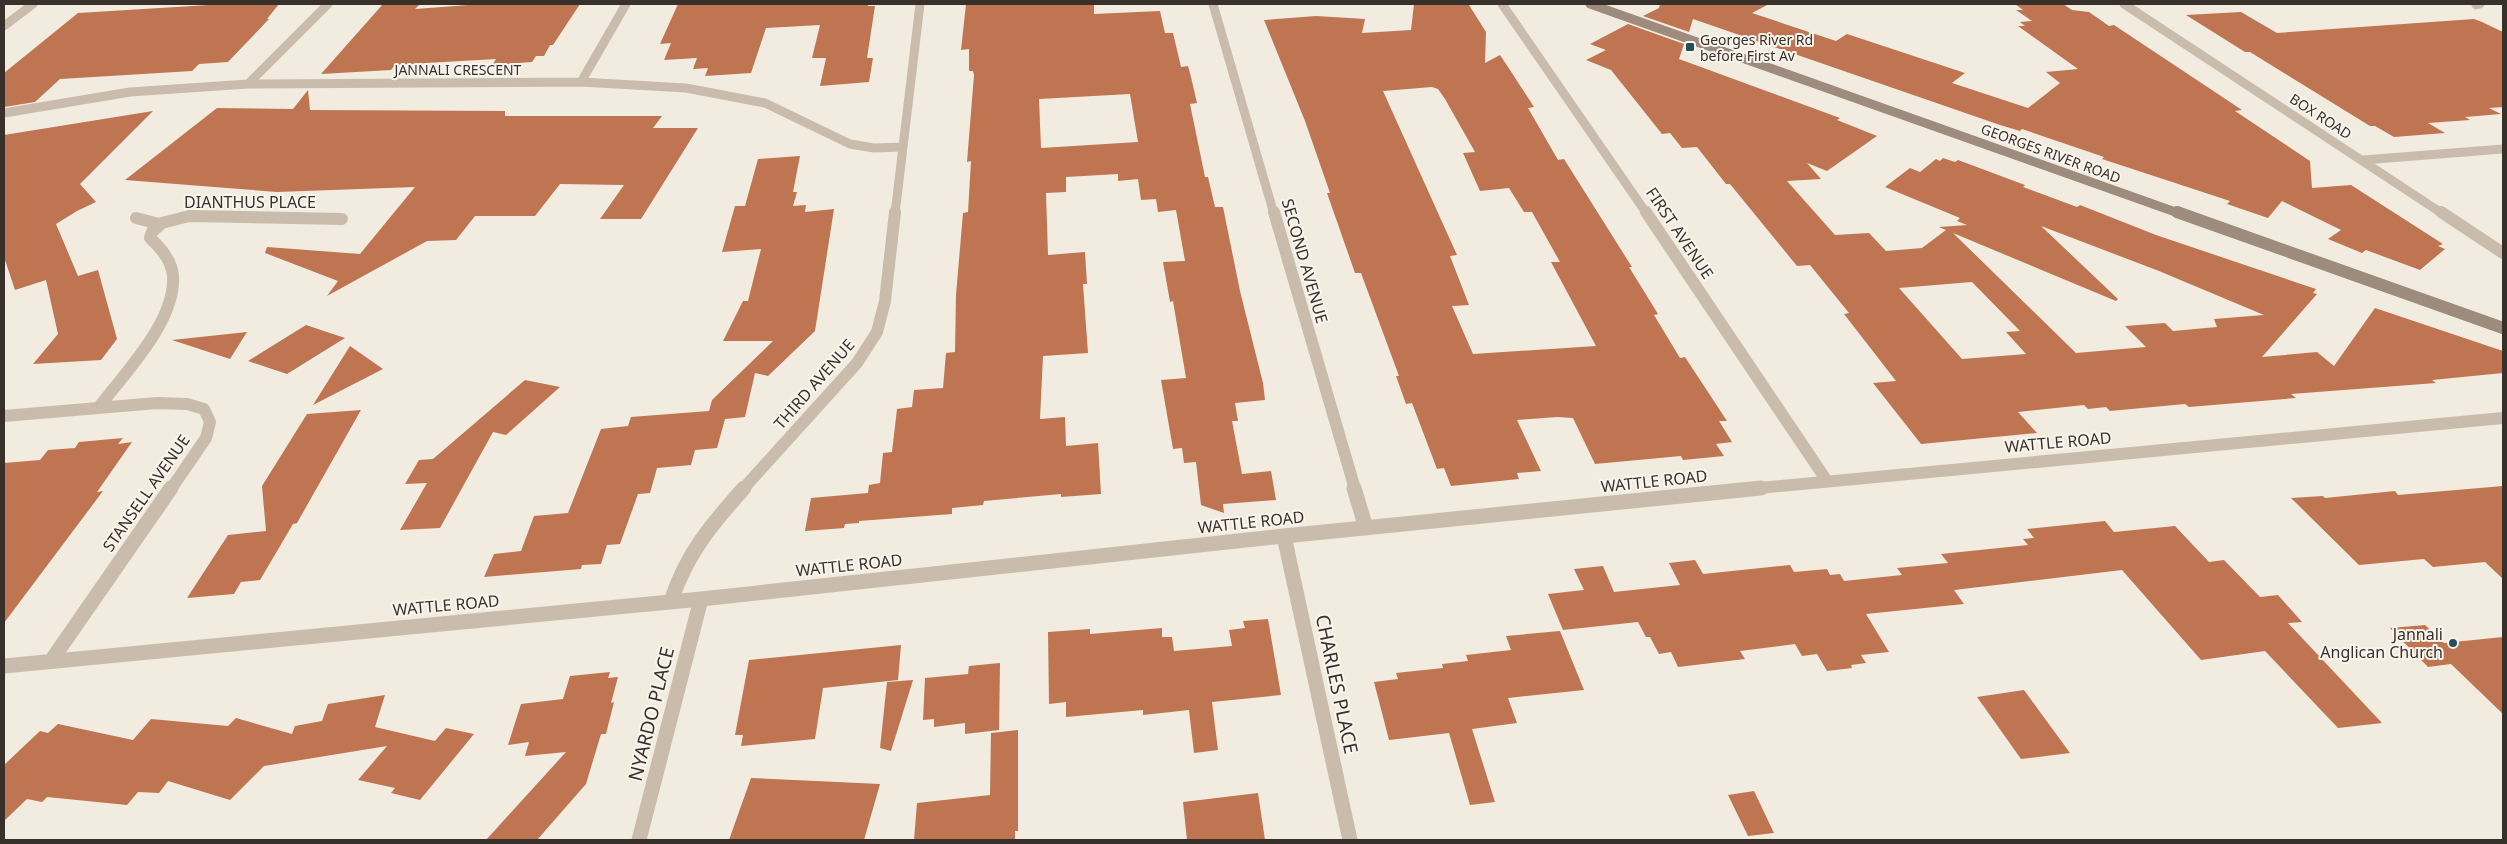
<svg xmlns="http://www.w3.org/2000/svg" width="2507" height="844" font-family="'Noto Sans',sans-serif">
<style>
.building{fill:#bf7551;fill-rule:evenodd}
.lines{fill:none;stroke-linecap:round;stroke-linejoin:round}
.street-far2{stroke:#cabcac;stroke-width:9}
.street-far1{stroke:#cabcac;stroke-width:12}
.street{stroke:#cabcac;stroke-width:15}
.secondary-far1{stroke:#9d8c7e;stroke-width:9}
.secondary{stroke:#9d8c7e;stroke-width:12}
.poi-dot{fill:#224f58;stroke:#f9f5ed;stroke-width:2}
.labels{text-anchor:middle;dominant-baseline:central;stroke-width:4;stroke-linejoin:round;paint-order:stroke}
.far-poi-label{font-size:14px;fill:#38302b;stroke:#f9f5ed;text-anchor:start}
.far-street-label{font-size:14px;fill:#38302b;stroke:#f9f5ed}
.street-label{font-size:16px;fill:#38302b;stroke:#f9f5ed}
.poi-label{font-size:16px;fill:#38302b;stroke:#f9f5ed;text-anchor:end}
.near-street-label{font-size:19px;fill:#38302b;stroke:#f9f5ed}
</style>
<rect width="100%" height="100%" fill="#f2ebe0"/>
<path class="building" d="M 225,4 L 279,4 L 267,19 L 269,19 L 228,62 L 199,64 L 192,71 L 60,79 L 35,102 L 4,107 L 4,73 L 78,13 Z
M 383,4 L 420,4 L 415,9 L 482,4 L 580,4 L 553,45 L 550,45 L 544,56 L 536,56 L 532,62 L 492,65 L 496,59 L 426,63 L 395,65 L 391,70 L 321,74 Z
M 678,4 L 868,4 L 868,6 L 875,6 L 867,58 L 873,58 L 869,82 L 820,86 L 826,58 L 812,58 L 820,25 L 766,28 L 751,73 L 705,76 L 708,68 L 693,69 L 697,58 L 664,60 L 671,43 L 660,44 Z
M 966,4 L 1094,4 L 1094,14 L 1160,11 L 1165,33 L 1173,33 L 1181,67 L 1188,66 L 1191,77 L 1197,103 L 1190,104 L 1205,177 L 1208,177 L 1215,207 L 1223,207 L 1240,291 L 1263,383 L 1265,400 L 1235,403 L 1238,421 L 1232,421 L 1242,474 L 1271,471 L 1276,500 L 1223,504 L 1224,513 L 1201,505 L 1196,462 L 1184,463 L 1182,448 L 1173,449 L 1161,380 L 1186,378 L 1173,301 L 1170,302 L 1163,262 L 1185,261 L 1176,210 L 1158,212 L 1156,199 L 1141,200 L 1138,179 L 1118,181 L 1118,174 L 1066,177 L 1066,192 L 1046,193 L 1048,255 L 1085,252 L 1087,284 L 1083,284 L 1088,353 L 1043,356 L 1040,419 L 1065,417 L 1066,446 L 1098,443 L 1101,494 L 1061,497 L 1061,494 L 984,501 L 983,505 L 952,508 L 952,514 L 859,521 L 859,523 L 845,524 L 844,528 L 805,531 L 811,498 L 868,493 L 869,485 L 880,483 L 883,453 L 892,452 L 897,409 L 912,407 L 914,390 L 943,388 L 946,353 L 955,352 L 956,295 L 963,213 L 968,212 L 971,161 L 967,162 L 974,75 L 973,71 L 969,71 L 969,49 L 961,50 ZM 1130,94 L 1138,142 L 1041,148 L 1039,99 Z
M 1414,4 L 1469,5 L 1486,32 L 1485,63 L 1500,55 L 1508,67 L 1534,107 L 1528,108 L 1558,160 L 1564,159 L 1632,267 L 1629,267 L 1658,314 L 1654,315 L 1680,358 L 1685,357 L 1727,421 L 1719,421 L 1732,442 L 1716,444 L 1724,456 L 1683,460 L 1681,456 L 1595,464 L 1573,418 L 1557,417 L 1517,420 L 1541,471 L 1517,473 L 1519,479 L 1451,486 L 1444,468 L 1437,469 L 1412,403 L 1406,404 L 1396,376 L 1399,376 L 1361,273 L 1355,273 L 1327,193 L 1330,193 L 1305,121 L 1264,20 L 1316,16 L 1365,19 L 1362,33 L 1411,30 ZM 1432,87 L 1438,89 L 1445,99 L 1475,152 L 1463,153 L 1480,191 L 1509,188 L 1524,212 L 1532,212 L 1560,262 L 1551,262 L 1596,346 L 1473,354 L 1452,306 L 1469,305 L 1450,256 L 1457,255 L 1383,91 Z
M 1660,4 L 1769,4 L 1752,13 L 1836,41 L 1847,34 L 1965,73 L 1952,83 L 2028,108 L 2060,83 L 2046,72 L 2078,69 L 2018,26 L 2025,26 L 2020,22 L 2032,21 L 2016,10 L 2023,10 L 2015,4 L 2063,4 L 2072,10 L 2089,12 L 2109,26 L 2114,25 L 2242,110 L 2235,111 L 2310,161 L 2312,188 L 2351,185 L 2443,244 L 2438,246 L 2445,249 L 2420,270 L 2366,250 L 2362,253 L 2328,239 L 2341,230 L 2282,201 L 2268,218 L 2227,204 L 2230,201 L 2102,159 L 2104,157 L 2022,129 L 2020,131 L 2000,125 L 1693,19 L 1689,32 L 1643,16 L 1659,8 Z
M 2241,12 L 2277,33 L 2474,19 L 2482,22 L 2503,32 L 2503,107 L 2489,108 L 2501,114 L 2465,117 L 2470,120 L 2428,123 L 2445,133 L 2394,137 L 2375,126 L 2370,126 L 2250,52 L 2245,52 L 2186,15 Z
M 1628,24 L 1684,44 L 1679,59 L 1840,118 L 1837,120 L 1877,136 L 1827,171 L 1807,163 L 1821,179 L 1787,181 L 1835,235 L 1869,233 L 1886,251 L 1922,248 L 1946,230 L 1939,227 L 1967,225 L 1957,221 L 1960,218 L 1885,187 L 1910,168 L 1920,172 L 1936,159 L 1940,161 L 1943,158 L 1955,162 L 1958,160 L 2025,185 L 2023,187 L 2077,207 L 2080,205 L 2156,235 L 2316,289 L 2313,293 L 2317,294 L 2262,357 L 2317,352 L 2334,366 L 2375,308 L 2503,351 L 2503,373 L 2432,380 L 2436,383 L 2291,394 L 2296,398 L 2189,407 L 2185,404 L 2110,411 L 2106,407 L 2088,409 L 2084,405 L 2018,412 L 2037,433 L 1921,444 L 1873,383 L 1896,381 L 1844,314 L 1849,313 L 1810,265 L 1797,266 L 1730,184 L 1726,184 L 1697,147 L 1682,148 L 1670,133 L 1662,134 L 1611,70 L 1586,60 L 1606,50 L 1590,44 ZM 2041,226 L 2159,271 L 2264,315 L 2214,319 L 2217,327 L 2173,331 L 2165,323 L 2125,326 L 2146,347 L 2076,353 L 1953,233 L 2116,301 L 2118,299 ZM 1972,282 L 2020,331 L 2006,332 L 2026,354 L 1962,359 L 1899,288 Z
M 308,90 L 310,110 L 505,111 L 505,116 L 662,116 L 653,128 L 698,128 L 641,219 L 600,219 L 624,185 L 560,184 L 535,216 L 475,216 L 456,240 L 427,241 L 327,296 L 338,281 L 265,253 L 267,247 L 360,254 L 415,187 L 277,192 L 125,180 L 217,108 L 293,109 Z
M 153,111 L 80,184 L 96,202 L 77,211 L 56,224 L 78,276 L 98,270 L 117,339 L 101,360 L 33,364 L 58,334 L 46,280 L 15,290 L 4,257 L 4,135 Z
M 800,156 L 793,192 L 797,192 L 793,206 L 806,205 L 805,212 L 834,209 L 815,331 L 768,376 L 755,373 L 745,417 L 725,419 L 717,448 L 695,450 L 691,465 L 657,468 L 650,493 L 638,494 L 620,544 L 607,545 L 601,564 L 582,565 L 581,569 L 484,577 L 494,554 L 521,551 L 534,516 L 568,513 L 601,429 L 628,426 L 631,417 L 709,411 L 712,400 L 773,341 L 723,341 L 743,301 L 748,301 L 761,249 L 722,252 L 735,206 L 745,206 L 758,159 Z
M 306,325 L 345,338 L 287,374 L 248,361 Z
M 247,332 L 230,359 L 172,340 Z
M 350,346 L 383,369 L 313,405 Z
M 525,380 L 560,387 L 506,435 L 493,432 L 440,528 L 400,530 L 427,483 L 405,484 L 419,460 L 433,459 Z
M 361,410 L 297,523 L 293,524 L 260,580 L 241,582 L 234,594 L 187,598 L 228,535 L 266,531 L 262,486 L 307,414 Z
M 123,438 L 118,444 L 132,442 L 97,492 L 103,491 L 4,623 L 4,463 L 40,460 L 48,450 L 75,448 L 79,442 Z
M 2503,486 L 2503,579 L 2485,562 L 2433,567 L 2424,559 L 2359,565 L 2291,498 L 2323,496 L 2325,498 L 2395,491 L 2398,495 Z
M 2105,521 L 2114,532 L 2175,526 L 2209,562 L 2224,560 L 2260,597 L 2278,595 L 2302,622 L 2288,623 L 2382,723 L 2338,728 L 2265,651 L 2201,660 L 2122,570 L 1954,590 L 1964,604 L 1866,614 L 1889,652 L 1861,655 L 1866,663 L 1851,665 L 1852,668 L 1827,671 L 1817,654 L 1802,656 L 1795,644 L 1740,651 L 1745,659 L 1678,667 L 1671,652 L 1659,654 L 1650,637 L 1646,637 L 1638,622 L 1563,630 L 1548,594 L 1584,590 L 1574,569 L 1603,566 L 1614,592 L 1680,585 L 1669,563 L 1695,560 L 1703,574 L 1790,565 L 1794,572 L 1827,569 L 1830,575 L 1840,574 L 1844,581 L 1902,575 L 1897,568 L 1948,563 L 1941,554 L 2028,545 L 2023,539 L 2034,538 L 2027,529 Z
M 1268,619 L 1281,695 L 1212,702 L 1218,750 L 1194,753 L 1189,710 L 1143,715 L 1143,710 L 1066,717 L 1066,702 L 1049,704 L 1048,632 L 1090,629 L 1090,634 L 1162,628 L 1162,637 L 1172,637 L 1174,651 L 1232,646 L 1229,630 L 1245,628 L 1243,621 Z
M 2425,625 L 2444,643 L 2503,637 L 2503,714 L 2451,664 L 2428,667 L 2390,628 Z
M 1560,631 L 1584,690 L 1508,698 L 1517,723 L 1472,729 L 1495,802 L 1470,805 L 1449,733 L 1389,740 L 1374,682 L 1398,679 L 1396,673 L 1443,668 L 1442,664 L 1468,661 L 1466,655 L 1511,650 L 1506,636 Z
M 901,645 L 898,680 L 823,688 L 815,739 L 741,746 L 743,735 L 735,735 L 749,660 Z
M 1000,663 L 999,730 L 965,734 L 965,723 L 934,727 L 934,719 L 923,720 L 925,678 L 968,674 L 969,666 Z
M 610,672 L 608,678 L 618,677 L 611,703 L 614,702 L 606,734 L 601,734 L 586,784 L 537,840 L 486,840 L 566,752 L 525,756 L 529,742 L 508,745 L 521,704 L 563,699 L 570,676 Z
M 913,680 L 891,751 L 880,748 L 887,682 Z
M 2024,690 L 2070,753 L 2021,759 L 1977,697 Z
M 385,695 L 375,727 L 435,741 L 446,728 L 474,734 L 420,800 L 391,793 L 395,788 L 358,780 L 387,746 L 264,766 L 230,800 L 168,781 L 159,793 L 138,792 L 127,805 L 47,797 L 42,802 L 27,799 L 4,821 L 4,765 L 40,731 L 48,733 L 58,724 L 133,740 L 151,719 L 228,726 L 236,718 L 292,734 L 295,726 L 322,721 L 328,704 Z
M 1018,730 L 1018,831 L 1015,831 L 1015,840 L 914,840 L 917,803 L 990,795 L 991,733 Z
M 751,778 L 880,784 L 864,840 L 729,840 Z
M 1754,791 L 1774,833 L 1748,836 L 1728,795 Z
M 1258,793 L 1265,840 L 1187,840 L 1183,802 Z"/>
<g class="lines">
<path class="street-far2" d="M 1213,4 L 1274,214
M 1502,4 L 1647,214
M 2124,4 L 2443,214
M 2476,5 L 2480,4
M 4,26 L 33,4
M 581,82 L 626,4
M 248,84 L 328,4
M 4,113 L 130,92 L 248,84 L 581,82 L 686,88 L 765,103 L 850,144 L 874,148 L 903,147
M 2363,160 L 2503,149
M 895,214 L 920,4"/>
<path class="street-far1" d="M 1274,212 L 1355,489
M 1646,212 L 1827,481
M 2441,212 L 2503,253
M 136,218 L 159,224
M 99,407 C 125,373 176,321 173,276 C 172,261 161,248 150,238 L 152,232 L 162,223 L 189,216 L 342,219
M 4,416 L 157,403 L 187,404 L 204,409 L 210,422 L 206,438 L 171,489
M 743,489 L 857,363 L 877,332 L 885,301 L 895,212
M 1749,489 L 2503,418"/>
<path class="street" d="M 1354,488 L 1366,528
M 1284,536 L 1350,840
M 671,601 C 687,553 711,525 744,488
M 51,661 L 171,488
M 4,666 L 701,599 L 1284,536 L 1761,488
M 639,840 L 701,599"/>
<path class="secondary-far1" d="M 1590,4 L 2181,214"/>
<path class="secondary" d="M 2177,212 L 2503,328"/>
</g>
<g class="poi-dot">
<rect x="1685" y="42" width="10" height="10" rx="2.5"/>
<circle cx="2453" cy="643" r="5"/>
</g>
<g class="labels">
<g class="far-poi-label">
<text x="1700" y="39">Georges River Rd<tspan x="1700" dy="16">before First Av</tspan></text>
</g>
<g class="far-street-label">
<text x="458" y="69">JANNALI CRESCENT</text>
<text transform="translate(2321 116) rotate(33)">BOX ROAD</text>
<text transform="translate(2051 153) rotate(20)">GEORGES RIVER ROAD</text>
</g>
<g class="street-label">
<text x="250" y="202">DIANTHUS PLACE</text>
<text transform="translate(1680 233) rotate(56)">FIRST AVENUE</text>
<text transform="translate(1305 261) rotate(74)">SECOND AVENUE</text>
<text transform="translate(814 384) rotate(-49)">THIRD AVENUE</text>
<text transform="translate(2058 442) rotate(-5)">WATTLE ROAD</text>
<text transform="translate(1654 481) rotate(-6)">WATTLE ROAD</text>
<text transform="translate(146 493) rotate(-55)">STANSELL AVENUE</text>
<text transform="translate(1251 522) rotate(-6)">WATTLE ROAD</text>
<text transform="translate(849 565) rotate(-6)">WATTLE ROAD</text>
<text transform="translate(446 605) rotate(-5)">WATTLE ROAD</text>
</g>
<g class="poi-label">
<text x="2443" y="634">Jannali<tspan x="2443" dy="18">Anglican Church</tspan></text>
</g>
<g class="near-street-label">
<text transform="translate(1337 684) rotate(78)">CHARLES PLACE</text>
<text transform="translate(651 714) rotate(-76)">NYARDO PLACE</text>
</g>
</g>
<rect width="2507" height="844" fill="none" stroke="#38302b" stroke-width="10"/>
</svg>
